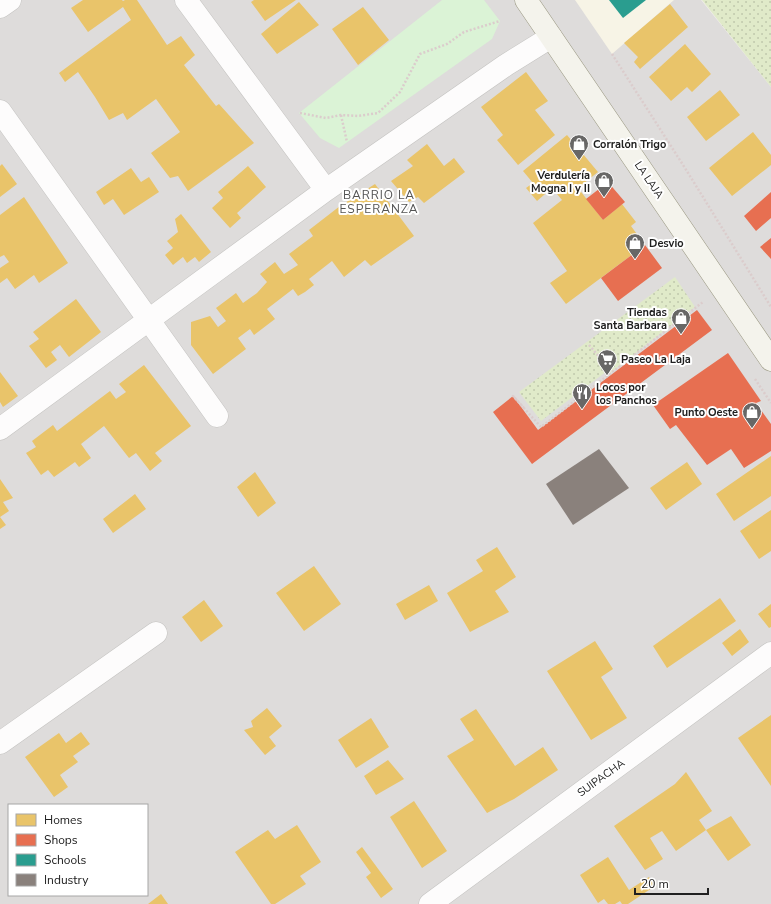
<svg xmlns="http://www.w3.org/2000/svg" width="771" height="904" font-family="'Nunito Sans',sans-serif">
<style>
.residential{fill:#dedcdb;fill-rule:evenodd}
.education{fill:#f7f4e6}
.grass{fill:url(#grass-dots)}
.park{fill:#dbf3d6}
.homes{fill:#e9c46a}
.shops{fill:#e76f51}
.schools{fill:#2a9d8f}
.industry{fill:#8a817c}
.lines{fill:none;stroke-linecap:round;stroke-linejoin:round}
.street-casing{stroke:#c4c3c1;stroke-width:23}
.secondary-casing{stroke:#999781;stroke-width:23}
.path{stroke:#dbcccc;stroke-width:2.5;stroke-dasharray:2 2;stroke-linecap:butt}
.street{stroke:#fdfcfc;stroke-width:22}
.secondary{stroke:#f4f3ec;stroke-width:22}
.labels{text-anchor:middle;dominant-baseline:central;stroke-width:4;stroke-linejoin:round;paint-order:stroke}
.poi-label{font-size:11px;font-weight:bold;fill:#202020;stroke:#fff;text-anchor:start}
.street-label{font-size:11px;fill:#202020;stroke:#fff}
.neighbourhood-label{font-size:12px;letter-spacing:1px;fill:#535353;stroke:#fff}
</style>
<defs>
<pattern id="grass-dots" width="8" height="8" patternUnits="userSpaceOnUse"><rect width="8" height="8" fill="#e0eac9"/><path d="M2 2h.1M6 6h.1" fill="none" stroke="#c0c8ac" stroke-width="1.8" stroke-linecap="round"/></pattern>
</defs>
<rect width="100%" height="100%" fill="#efece9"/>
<path class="residential" d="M 0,0 L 701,0 L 771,87 L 771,904 L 0,904 ZM 9,805 L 147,805 L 147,895 L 9,895 Z"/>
<path class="education" d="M 575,0 L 674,0 L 612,54 Z"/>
<path class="grass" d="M 702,0 L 771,0 L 771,87 Z
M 675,277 L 695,307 L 610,373 L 607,371 L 541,421 L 519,392 Z"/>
<path class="park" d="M 442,0 L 484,0 L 500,21 L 492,39 L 339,148 L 320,138 L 299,113 Z"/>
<path class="homes" d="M 83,0 L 122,0 L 123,1 L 125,0 L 137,0 L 167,45 L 181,36 L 195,55 L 184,65 L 216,106 L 219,104 L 254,143 L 188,191 L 178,176 L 170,178 L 151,153 L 180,132 L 156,99 L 127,120 L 123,113 L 109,120 L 95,97 L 78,72 L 65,82 L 59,73 L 131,20 L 123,7 L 88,32 L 71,8 Z
M 254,0 L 296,0 L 265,21 L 251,2 Z
M 299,2 L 319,25 L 277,54 L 261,34 Z
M 670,4 L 688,27 L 640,69 L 634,62 L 638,57 L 624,43 Z
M 363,7 L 389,40 L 358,65 L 332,29 Z
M 685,44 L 711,74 L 692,92 L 687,87 L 671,101 L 649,77 Z
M 526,72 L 548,101 L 535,110 L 555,135 L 518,165 L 497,140 L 503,135 L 481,107 Z
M 720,90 L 740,115 L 706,141 L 687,117 Z
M 753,132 L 771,155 L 771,165 L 732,196 L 709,168 Z
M 567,135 L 598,172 L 578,188 L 603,220 L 622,204 L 636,222 L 631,226 L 645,245 L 566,304 L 550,283 L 567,271 L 533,223 L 562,200 L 552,188 L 537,201 L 526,188 L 533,183 L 523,171 Z
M 427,144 L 444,166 L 454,158 L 465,172 L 424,203 L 418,197 L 409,202 L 391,181 L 413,166 L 407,160 Z
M 2,164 L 17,184 L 0,197 L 0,166 Z
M 248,166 L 266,187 L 237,213 L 241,218 L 230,228 L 212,208 L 223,198 L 218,192 Z
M 131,168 L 141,182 L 149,177 L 159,192 L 124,215 L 113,199 L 104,205 L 96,192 Z
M 375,184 L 414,236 L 371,266 L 365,260 L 344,277 L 332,261 L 309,279 L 314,285 L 305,292 L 298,296 L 293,289 L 267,309 L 275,319 L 254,335 L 250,329 L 238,338 L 246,349 L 213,374 L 191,345 L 191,322 L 210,316 L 218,327 L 226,321 L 216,308 L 236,293 L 243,303 L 257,293 L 267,282 L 260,274 L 275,262 L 284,274 L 298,265 L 289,254 L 313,236 L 309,230 L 340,206 Z
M 24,197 L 68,263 L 39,283 L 34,275 L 15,289 L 7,278 L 0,283 L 0,268 L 9,262 L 4,255 L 0,257 L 0,215 Z
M 181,214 L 211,252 L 199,262 L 195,257 L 187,263 L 183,257 L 173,265 L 165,255 L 173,248 L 167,241 L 178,232 L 175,219 Z
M 76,299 L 101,332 L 69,357 L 60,345 L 51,352 L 57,360 L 46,368 L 29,346 L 39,339 L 33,332 Z
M 144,365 L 191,426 L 155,453 L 162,461 L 150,471 L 136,453 L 129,458 L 104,426 L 81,444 L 91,458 L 79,467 L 75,462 L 54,477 L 48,470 L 41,475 L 26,453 L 36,447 L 32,441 L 53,425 L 57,431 L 110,391 L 116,399 L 126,392 L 119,384 Z
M 0,372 L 18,396 L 3,407 L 0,402 Z
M 771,456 L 771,496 L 734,521 L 716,494 Z
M 687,462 L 702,484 L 666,510 L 650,488 Z
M 255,472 L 276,503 L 258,517 L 237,487 Z
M 0,479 L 13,498 L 3,502 L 9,511 L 0,517 L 6,525 L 0,529 Z
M 135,494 L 146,509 L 113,533 L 103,519 Z
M 771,510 L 771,551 L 759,559 L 740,531 Z
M 497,547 L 516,577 L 495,591 L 509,612 L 470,632 L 447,593 L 483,571 L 476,560 Z
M 314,566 L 341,604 L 304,631 L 276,593 Z
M 429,585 L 438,601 L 405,620 L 396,604 Z
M 720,598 L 736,621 L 667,668 L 653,646 Z
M 204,600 L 223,626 L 201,642 L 182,617 Z
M 771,604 L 771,627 L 769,628 L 758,614 Z
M 740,629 L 749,642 L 732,656 L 722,643 Z
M 595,641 L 613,669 L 601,677 L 627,718 L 591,740 L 547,671 Z
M 267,708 L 282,726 L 269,737 L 276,746 L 265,755 L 244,730 L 253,727 L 251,721 Z
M 476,709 L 515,766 L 543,747 L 558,770 L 514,799 L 487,813 L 447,756 L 474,740 L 460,719 Z
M 771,715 L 771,786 L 738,738 Z
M 371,718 L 389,747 L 356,768 L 338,740 Z
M 81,732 L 90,744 L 73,756 L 78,762 L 60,775 L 68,787 L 54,797 L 25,757 L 59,733 L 66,743 Z
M 388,760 L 404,779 L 376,795 L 364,776 Z
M 686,772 L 712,811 L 699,820 L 706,830 L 731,816 L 751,845 L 728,861 L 706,830 L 676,851 L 662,831 L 650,838 L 663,859 L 645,870 L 614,826 L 675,784 Z
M 414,801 L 447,851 L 422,868 L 390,817 Z
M 297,825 L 321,862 L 300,876 L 306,884 L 275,904 L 271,904 L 235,852 L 268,830 L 275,839 Z
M 362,847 L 393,889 L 381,898 L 366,877 L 371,873 L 356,852 Z
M 608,857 L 629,890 L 649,877 L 655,886 L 628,904 L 622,904 L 620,901 L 615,904 L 608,904 L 604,899 L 598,903 L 580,875 Z
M 161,894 L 168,904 L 148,904 Z"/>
<path class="shops" d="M 608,182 L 625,202 L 603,220 L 586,199 Z
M 771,192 L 771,218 L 756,231 L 744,216 Z
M 771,238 L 771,259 L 760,247 Z
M 645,245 L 662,268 L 618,301 L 601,278 Z
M 697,310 L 712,330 L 532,464 L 493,412 L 513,396 L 538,430 Z
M 728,353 L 761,401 L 756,403 L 771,424 L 771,451 L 744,468 L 731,449 L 707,465 L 676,425 L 670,429 L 653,405 Z"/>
<path class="schools" d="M 609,0 L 646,0 L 623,18 Z"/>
<path class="industry" d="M 599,449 L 629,488 L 573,525 L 546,484 Z"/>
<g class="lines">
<defs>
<path id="street" d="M 186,0 L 326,190
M 0,7 L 10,0
M 0,111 L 217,416
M 0,429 L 326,190 L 506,65 L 551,37
M 0,743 L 156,633
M 430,904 L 771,653"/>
<path id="secondary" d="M 526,0 L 771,360"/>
</defs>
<use href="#street" class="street-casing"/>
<use href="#secondary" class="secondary-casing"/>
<path class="path" d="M 612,54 L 685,168 L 771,307
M 300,113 L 326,118 L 341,115 L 358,116 L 378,113 L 400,92 L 420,54 L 447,44 L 464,32 L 500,21
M 341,115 L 347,142
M 589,345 L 612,372
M 755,379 L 771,403
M 524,408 L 513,396 L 541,427 L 703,302"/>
<use href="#street" class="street"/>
<use href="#secondary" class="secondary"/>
</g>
<defs>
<symbol id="shop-pin" viewBox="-11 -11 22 30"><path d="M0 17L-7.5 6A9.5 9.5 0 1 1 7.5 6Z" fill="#686766" stroke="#fff"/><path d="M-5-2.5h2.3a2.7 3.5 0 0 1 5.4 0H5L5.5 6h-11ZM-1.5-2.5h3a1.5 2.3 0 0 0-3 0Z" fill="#fff"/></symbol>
<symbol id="supermarket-pin" viewBox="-11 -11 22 30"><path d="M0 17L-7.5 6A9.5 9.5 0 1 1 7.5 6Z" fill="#686766" stroke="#fff"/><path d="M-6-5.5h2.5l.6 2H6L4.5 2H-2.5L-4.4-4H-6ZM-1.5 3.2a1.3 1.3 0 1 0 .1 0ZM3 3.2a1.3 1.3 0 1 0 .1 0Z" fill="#fff"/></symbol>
<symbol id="restaurant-pin" viewBox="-11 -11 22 30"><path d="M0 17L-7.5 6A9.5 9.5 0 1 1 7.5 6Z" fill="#686766" stroke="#fff"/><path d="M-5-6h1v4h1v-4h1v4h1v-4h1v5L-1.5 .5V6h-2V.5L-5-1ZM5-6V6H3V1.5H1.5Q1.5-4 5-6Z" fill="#fff"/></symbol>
</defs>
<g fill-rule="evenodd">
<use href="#shop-pin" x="568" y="133" width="22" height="30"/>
<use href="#shop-pin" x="593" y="170" width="22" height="30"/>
<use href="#shop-pin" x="624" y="232" width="22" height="30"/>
<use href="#shop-pin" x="670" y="307" width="22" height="30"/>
<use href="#supermarket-pin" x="596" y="348" width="22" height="30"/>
<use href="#restaurant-pin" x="571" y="382" width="22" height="30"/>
<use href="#shop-pin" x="741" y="401" width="22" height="30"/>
</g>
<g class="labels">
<g class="poi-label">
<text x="593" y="144">Corralón Trigo</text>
<text x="590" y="175" text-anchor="end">Verdulería<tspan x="590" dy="13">Mogna I y II</tspan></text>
<text x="649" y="243">Desvio</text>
<text x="667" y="312" text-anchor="end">Tiendas<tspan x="667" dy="13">Santa Barbara</tspan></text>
<text x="621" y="359">Paseo La Laja</text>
<text x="596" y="387">Locos por<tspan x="596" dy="13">los Panchos</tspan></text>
<text x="738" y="412" text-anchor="end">Punto Oeste</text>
</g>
<g class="street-label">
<text transform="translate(649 180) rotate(56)">LA LAJA</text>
<text transform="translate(601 778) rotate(-36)">SUIPACHA</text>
</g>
<g class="neighbourhood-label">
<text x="379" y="195">BARRIO LA<tspan x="379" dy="14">ESPERANZA</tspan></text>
</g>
</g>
<rect x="8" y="804" width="140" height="92" fill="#ffffff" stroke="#a6a6a6"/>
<rect x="16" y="814" width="20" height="12" fill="#e9c46a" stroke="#a6a6a6"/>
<text x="44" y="824" font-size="12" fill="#202020">Homes</text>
<rect x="16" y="834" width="20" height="12" fill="#e76f51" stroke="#a6a6a6"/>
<text x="44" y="844" font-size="12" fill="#202020">Shops</text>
<rect x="16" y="854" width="20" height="12" fill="#2a9d8f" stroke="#a6a6a6"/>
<text x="44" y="864" font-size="12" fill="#202020">Schools</text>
<rect x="16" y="874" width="20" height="12" fill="#8a817c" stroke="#a6a6a6"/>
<text x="44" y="884" font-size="12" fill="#202020">Industry</text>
<path d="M635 888v6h73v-6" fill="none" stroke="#202020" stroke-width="2"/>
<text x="641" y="888" font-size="12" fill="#202020" stroke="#ffffff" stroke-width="3" paint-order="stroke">20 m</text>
</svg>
